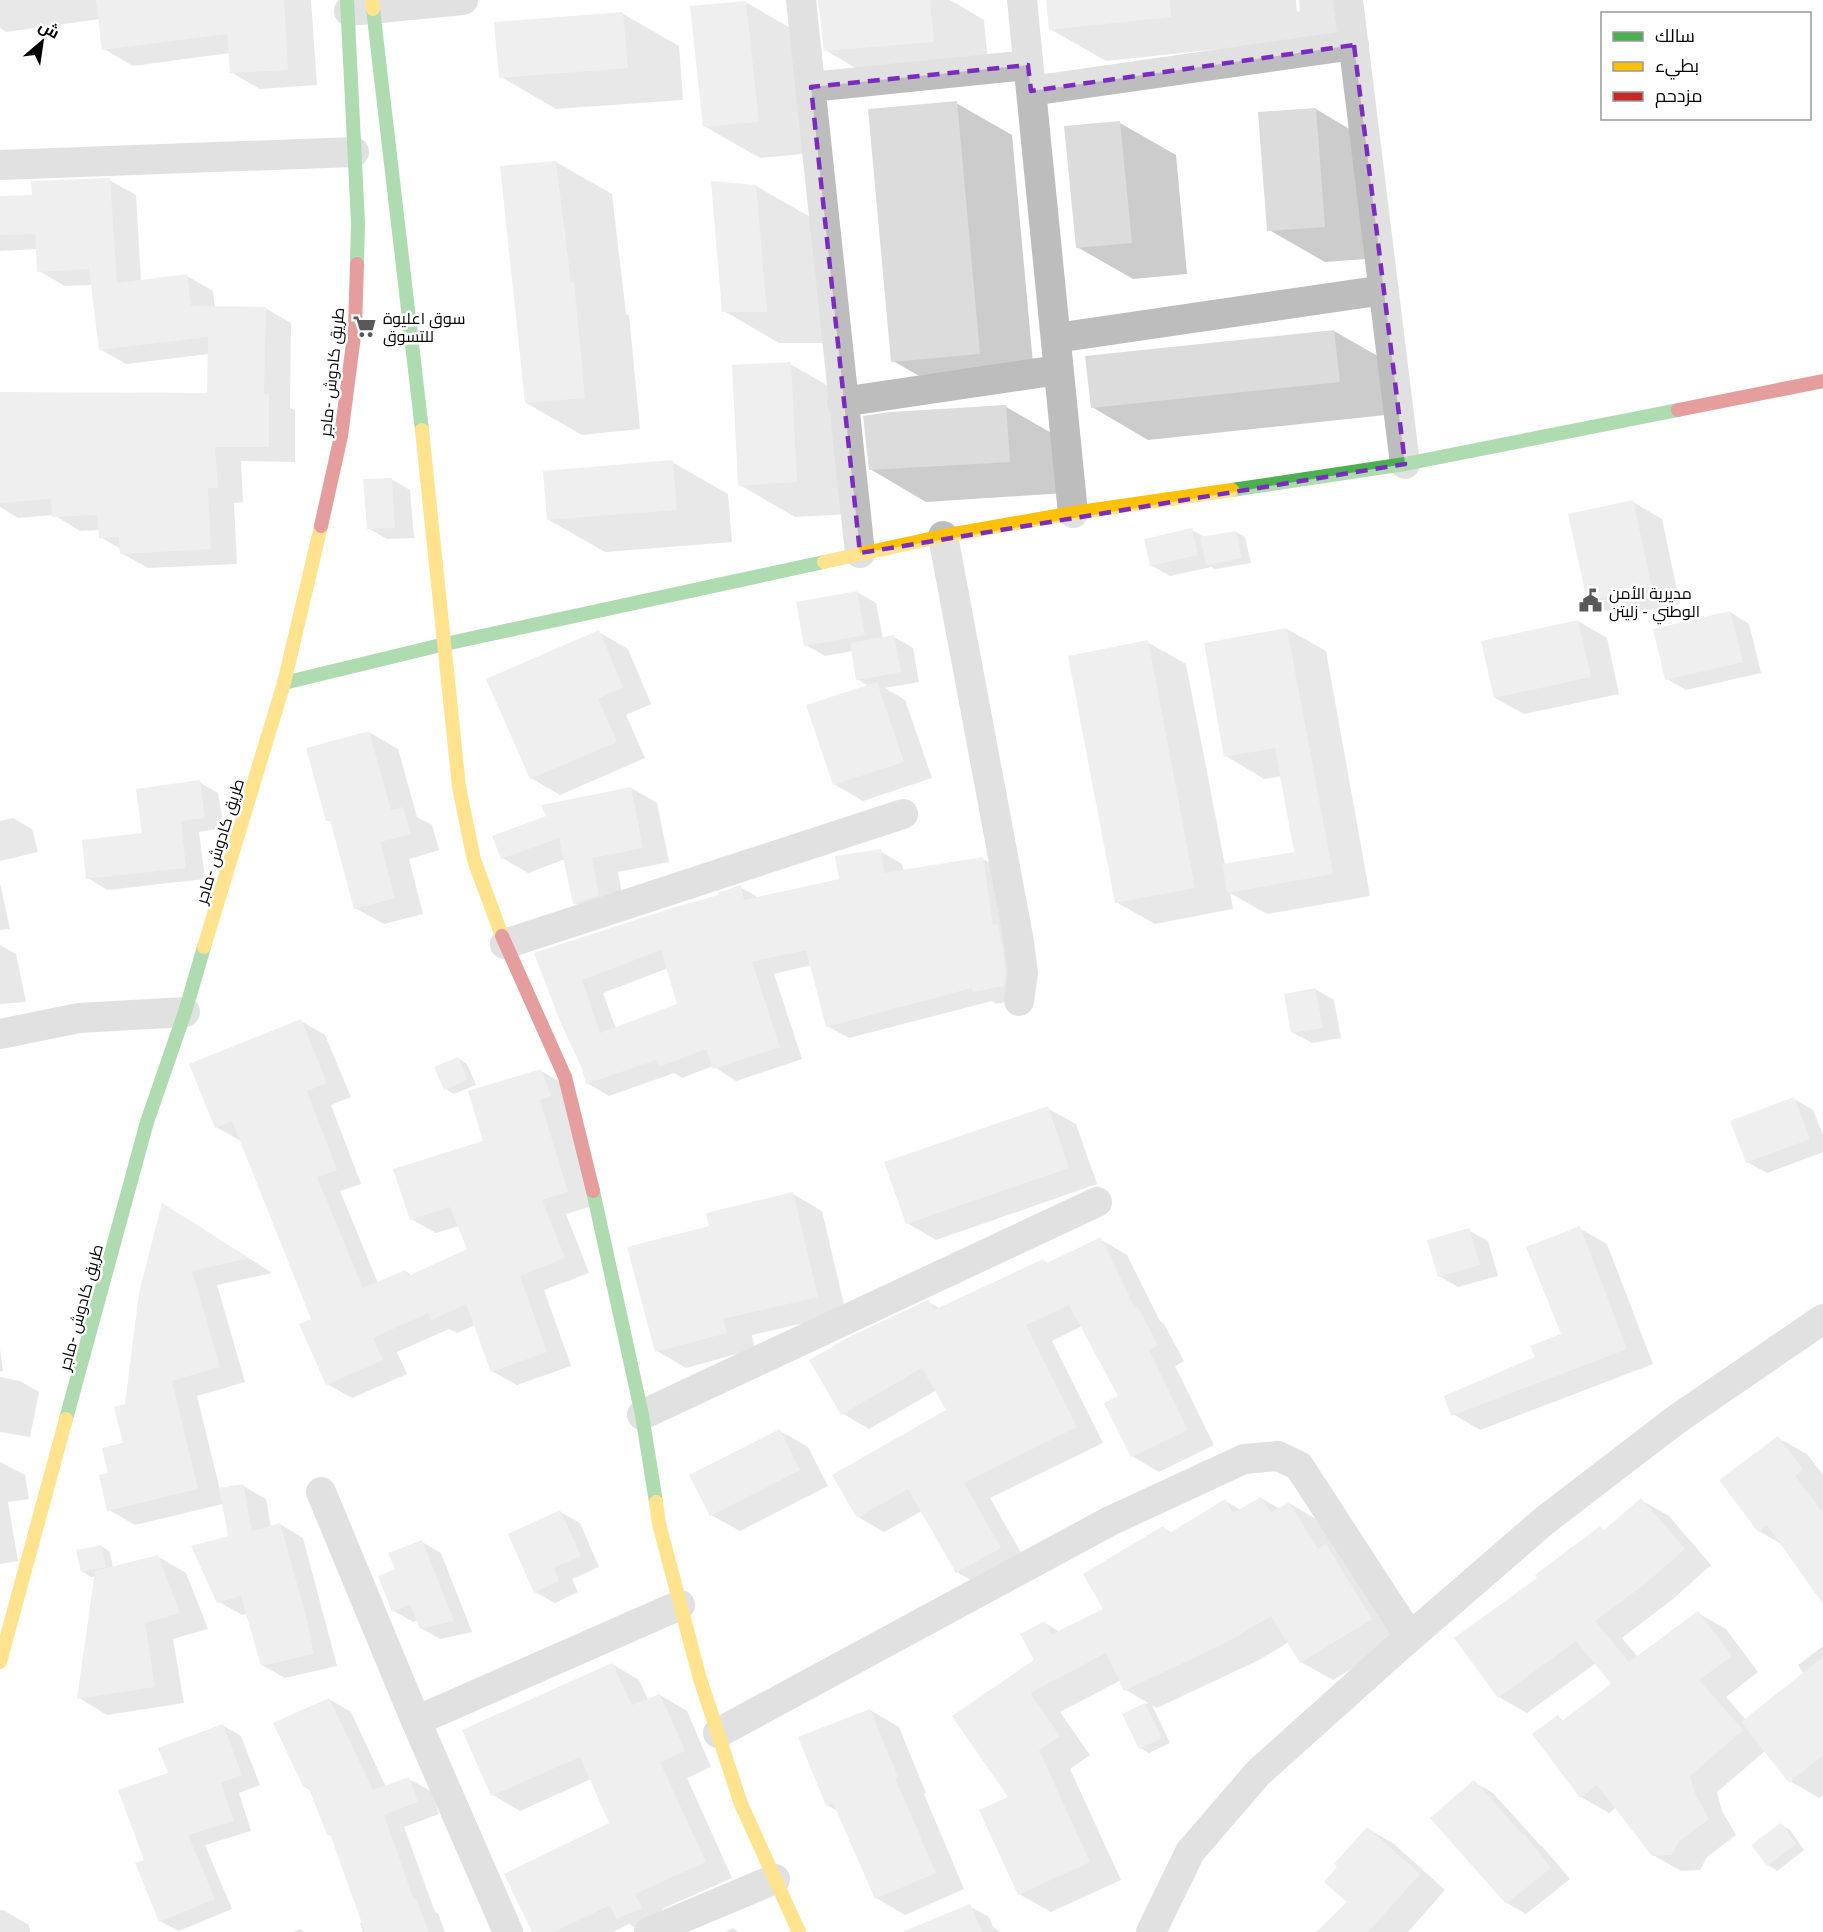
<svg xmlns="http://www.w3.org/2000/svg" width="1823" height="1932" font-family="Lato,Cairo,sans-serif">
<style>
.shadow{fill:#0003;fill-rule:evenodd}
.building{fill:#dcdcdc;fill-rule:evenodd}
.lines{fill:none;stroke-linecap:round;stroke-linejoin:round}
.street{stroke:#bdbdbd;stroke-width:30}
.fast{stroke:#4caf50;stroke-width:14}
.slow{stroke:#ffc107;stroke-width:14}
.jam{stroke:#c62828;stroke-width:14}
.marked{fill:none;stroke:#7b2cbf;stroke-width:4.5;stroke-dasharray:12 8;stroke-linejoin:round}
.labels{text-anchor:middle;dominant-baseline:central;stroke-width:5;stroke-linejoin:round;paint-order:stroke}
.poi-label{font-size:16px;fill:#000;stroke:#fff;text-anchor:start}
.street-label{font-size:16px;fill:#000;stroke:#fff}
</style>
<rect width="100%" height="100%" fill="#fff"/>
<path class="shadow" d="M 0,0 L 311,0 L 317,85 L 260,89 L 231,72 L 230,53 L 133,66 L 104,49 L 100,19 L 6,32 L 0,28 Z
M 819,0 L 950,0 L 984,20 L 989,73 L 881,83 L 825,50 Z
M 1047,0 L 1296,0 L 1297,12 L 1300,11 L 1299,0 L 1349,0 L 1353,35 L 1106,61 L 1050,29 Z
M 745,2 L 801,34 L 814,153 L 760,158 L 704,126 Z
M 623,14 L 679,46 L 683,100 L 556,109 L 501,77 Z
M 956,103 L 1012,135 L 1035,385 L 949,393 L 893,361 Z
M 1316,109 L 1371,142 L 1380,258 L 1325,262 L 1269,230 Z
M 1120,123 L 1176,155 L 1187,274 L 1133,279 L 1077,247 Z
M 556,162 L 612,194 L 626,314 L 629,315 L 640,429 L 582,435 L 526,403 Z
M 109,180 L 136,195 L 141,281 L 187,276 L 213,291 L 215,307 L 265,308 L 291,323 L 290,408 L 295,410 L 295,462 L 241,461 L 243,502 L 234,503 L 237,564 L 148,568 L 121,553 L 121,549 L 100,537 L 100,530 L 80,531 L 54,515 L 18,518 L 0,507 L 0,394 L 208,394 L 209,354 L 126,364 L 100,349 L 92,285 L 65,286 L 39,271 L 37,249 L 0,251 L 0,197 L 34,196 Z
M 756,186 L 812,218 L 823,343 L 779,343 L 724,311 Z
M 1334,331 L 1390,363 L 1395,414 L 1148,440 L 1092,407 Z
M 790,364 L 846,396 L 852,514 L 795,517 L 740,485 Z
M 1006,407 L 1062,439 L 1065,493 L 926,502 L 870,469 Z
M 672,462 L 728,494 L 732,542 L 605,552 L 549,520 Z
M 391,479 L 410,490 L 414,538 L 387,539 L 368,528 Z
M 1633,502 L 1662,519 L 1680,604 L 1617,617 L 1588,600 Z
M 1192,530 L 1206,538 L 1236,532 L 1245,537 L 1251,563 L 1216,569 L 1211,567 L 1170,576 L 1151,565 Z
M 857,592 L 876,603 L 883,639 L 894,637 L 913,648 L 919,682 L 885,688 L 905,700 L 932,778 L 863,801 L 834,784 L 869,686 L 857,679 L 853,651 L 825,656 L 806,645 Z
M 1730,612 L 1749,624 L 1761,673 L 1686,690 L 1667,679 Z
M 1578,621 L 1607,638 L 1619,694 L 1524,714 L 1495,698 Z
M 1287,629 L 1326,651 L 1370,896 L 1267,914 L 1230,893 L 1233,909 L 1155,924 L 1116,902 L 1147,642 L 1186,664 L 1225,865 L 1296,853 L 1282,776 L 1264,779 L 1226,756 L 1205,644 Z
M 599,632 L 628,649 L 651,704 L 626,715 L 645,758 L 560,795 L 531,778 Z
M 369,732 L 398,749 L 417,817 L 432,825 L 439,850 L 409,859 L 423,914 L 384,924 L 355,908 L 333,823 L 327,820 Z
M 199,782 L 218,793 L 224,828 L 199,832 L 205,879 L 107,890 L 88,878 L 144,835 Z
M 631,788 L 657,803 L 669,862 L 618,872 L 625,910 L 600,918 L 574,903 L 565,859 L 528,873 L 502,858 Z
M 13,818 L 32,829 L 38,852 L 0,861 L 0,821 Z
M 880,851 L 902,864 L 904,871 L 983,859 L 1005,872 L 1026,998 L 996,1004 L 992,1001 L 849,1038 L 827,1026 L 812,965 L 774,974 L 802,1059 L 736,1081 L 713,1066 L 682,1078 L 674,1073 L 609,1096 L 587,1083 L 584,1069 L 536,954 L 720,896 L 740,887 L 759,898 L 840,880 ZM 668,968 L 679,1005 L 616,1029 L 603,993 Z
M 0,883 L 10,929 L 0,930 Z
M 0,945 L 16,954 L 26,1002 L 0,1004 Z
M 1315,989 L 1334,1000 L 1341,1038 L 1312,1043 L 1292,1032 Z
M 301,1021 L 325,1035 L 351,1097 L 331,1105 L 361,1184 L 340,1191 L 378,1283 L 405,1271 L 413,1276 L 469,1250 L 459,1226 L 436,1233 L 411,1219 L 485,1142 L 541,1071 L 566,1085 L 592,1206 L 566,1214 L 589,1273 L 544,1290 L 571,1366 L 517,1385 L 492,1371 L 475,1325 L 457,1333 L 449,1329 L 397,1352 L 407,1374 L 352,1398 L 327,1384 L 313,1319 L 241,1141 L 216,1127 Z
M 458,1058 L 467,1064 L 476,1085 L 454,1094 L 445,1089 Z
M 1794,1099 L 1813,1110 L 1823,1135 L 1823,1152 L 1767,1173 L 1747,1162 Z
M 1047,1108 L 1076,1124 L 1097,1184 L 936,1240 L 907,1223 Z
M 793,1194 L 822,1211 L 846,1313 L 752,1335 L 755,1349 L 686,1368 L 657,1351 L 711,1227 Z
M 189,1220 L 272,1273 L 217,1285 L 245,1382 L 197,1396 L 220,1490 L 243,1486 L 266,1499 L 271,1527 L 280,1524 L 303,1538 L 337,1666 L 285,1678 L 262,1665 L 248,1613 L 242,1615 L 219,1602 L 229,1537 L 223,1504 L 135,1525 L 109,1510 L 109,1475 L 125,1444 L 126,1405 Z
M 1579,1228 L 1607,1244 L 1653,1364 L 1480,1430 L 1453,1414 L 1537,1358 L 1562,1335 Z
M 1468,1230 L 1488,1241 L 1498,1276 L 1458,1287 L 1439,1276 Z
M 1100,1239 L 1127,1255 L 1160,1321 L 1164,1324 L 1184,1361 L 1175,1366 L 1214,1445 L 1159,1472 L 1132,1456 L 1121,1397 L 1082,1326 L 1052,1341 L 1103,1443 L 990,1498 L 1027,1563 L 984,1588 L 957,1572 L 922,1511 L 884,1532 L 858,1517 L 948,1410 L 937,1390 L 869,1429 L 842,1413 L 928,1302 L 941,1309 L 1042,1260 L 1049,1264 Z
M 0,1349 L 3,1371 L 0,1372 Z
M 0,1377 L 20,1381 L 39,1392 L 30,1437 L 0,1432 Z
M 780,1431 L 808,1447 L 828,1486 L 740,1531 L 711,1515 Z
M 1778,1438 L 1807,1454 L 1823,1475 L 1823,1602 L 1783,1545 L 1759,1531 Z
M 0,1462 L 25,1475 L 29,1499 L 8,1502 L 18,1561 L 0,1564 Z
M 1261,1498 L 1280,1509 L 1289,1503 L 1321,1522 L 1402,1638 L 1333,1680 L 1301,1662 L 1289,1642 L 1259,1660 L 1157,1708 L 1152,1705 L 1170,1743 L 1149,1753 L 1140,1748 L 1124,1714 L 1148,1703 L 1126,1690 L 1121,1680 L 1060,1712 L 1090,1755 L 1070,1769 L 1121,1880 L 1051,1912 L 1019,1894 L 1010,1798 L 1045,1623 L 1060,1632 L 1105,1610 L 1163,1528 L 1172,1533 L 1225,1501 L 1241,1510 Z
M 1641,1500 L 1669,1516 L 1711,1565 L 1673,1599 L 1622,1638 L 1638,1657 L 1698,1613 L 1726,1629 L 1758,1672 L 1726,1697 L 1746,1720 L 1804,1674 L 1798,1665 L 1823,1646 L 1823,1795 L 1819,1798 L 1790,1781 L 1765,1751 L 1717,1792 L 1722,1811 L 1736,1835 L 1707,1857 L 1700,1870 L 1681,1871 L 1653,1855 L 1616,1807 L 1609,1813 L 1581,1797 L 1558,1717 L 1564,1721 L 1614,1685 L 1596,1663 L 1527,1713 L 1499,1697 L 1539,1578 L 1601,1528 L 1606,1531 Z
M 560,1512 L 580,1523 L 599,1567 L 572,1579 L 578,1592 L 555,1603 L 535,1592 Z
M 422,1542 L 441,1553 L 472,1632 L 440,1639 L 421,1628 L 418,1620 L 413,1622 L 394,1611 L 397,1570 Z
M 101,1546 L 110,1552 L 113,1568 L 157,1556 L 186,1573 L 208,1629 L 173,1639 L 184,1703 L 107,1715 L 79,1698 L 96,1576 L 91,1577 L 82,1571 Z
M 612,1664 L 639,1680 L 648,1700 L 660,1695 L 687,1711 L 711,1767 L 687,1778 L 732,1878 L 662,1909 L 668,1924 L 642,1932 L 629,1924 L 613,1932 L 533,1932 L 611,1824 L 591,1779 L 520,1811 L 493,1795 L 464,1731 Z
M 329,1699 L 351,1712 L 386,1787 L 409,1779 L 431,1791 L 439,1814 L 404,1827 L 435,1912 L 438,1913 L 445,1932 L 363,1932 L 360,1923 L 363,1922 L 333,1837 L 328,1834 L 311,1791 L 305,1787 Z
M 870,1710 L 899,1727 L 926,1793 L 924,1794 L 964,1889 L 905,1915 L 876,1898 L 839,1812 L 827,1805 Z
M 222,1725 L 241,1736 L 260,1785 L 239,1793 L 251,1831 L 205,1845 L 232,1909 L 179,1931 L 160,1921 L 146,1861 L 170,1773 Z
M 1474,1782 L 1493,1793 L 1539,1844 L 1543,1847 L 1570,1879 L 1526,1914 L 1507,1903 Z
M 1781,1825 L 1790,1830 L 1804,1850 L 1777,1871 L 1768,1865 Z
M 1367,1828 L 1394,1844 L 1445,1890 L 1408,1932 L 1318,1932 L 1349,1902 Z
M 969,1906 L 989,1917 L 993,1927 L 1001,1932 L 950,1932 Z
M 0,1910 L 3,1910 L 29,1925 L 30,1932 L 0,1932 Z
M 733,1928 L 739,1932 L 725,1932 Z
M 300,1929 L 305,1932 L 293,1932 Z"/>
<path class="building" d="M 96,0 L 284,0 L 288,70 L 230,73 L 227,34 L 102,50 Z
M 818,0 L 930,0 L 934,42 L 824,51 Z
M 1046,0 L 1170,0 L 1171,17 L 1049,30 Z
M 746,1 L 759,122 L 703,127 L 690,6 Z
M 623,12 L 628,68 L 499,78 L 494,22 Z
M 957,101 L 980,354 L 891,362 L 868,109 Z
M 1316,108 L 1325,227 L 1267,231 L 1258,112 Z
M 1120,121 L 1132,243 L 1076,248 L 1064,126 Z
M 556,161 L 571,282 L 574,282 L 585,398 L 525,403 L 500,166 Z
M 110,178 L 117,283 L 187,274 L 191,306 L 266,307 L 264,394 L 269,394 L 269,447 L 215,447 L 218,488 L 208,488 L 211,549 L 120,554 L 119,537 L 99,538 L 97,515 L 52,517 L 51,499 L 0,503 L 0,392 L 207,393 L 208,337 L 99,350 L 89,269 L 37,272 L 35,234 L 0,235 L 0,196 L 32,195 L 31,181 Z
M 711,181 L 756,185 L 767,312 L 722,312 Z
M 1334,330 L 1340,382 L 1091,408 L 1085,356 Z
M 791,362 L 797,482 L 738,486 L 732,365 Z
M 1006,405 L 1010,462 L 869,470 L 863,416 L 890,412 Z
M 673,460 L 677,510 L 547,520 L 543,471 Z
M 392,478 L 395,528 L 367,529 L 363,479 Z
M 1633,500 L 1652,588 L 1587,601 L 1568,514 Z
M 1192,528 L 1198,555 L 1150,566 L 1144,539 Z
M 1236,531 L 1242,558 L 1206,565 L 1200,537 Z
M 857,591 L 865,635 L 804,646 L 796,602 Z
M 1730,611 L 1743,662 L 1665,680 L 1653,629 Z
M 1578,620 L 1591,677 L 1494,698 L 1481,641 Z
M 1287,628 L 1333,874 L 1227,893 L 1222,864 L 1294,852 L 1275,748 L 1224,757 L 1204,643 Z
M 599,630 L 623,687 L 598,699 L 617,742 L 530,779 L 486,679 Z
M 894,635 L 901,672 L 856,680 L 850,643 Z
M 1148,640 L 1195,888 L 1115,903 L 1068,656 Z
M 877,682 L 904,762 L 833,785 L 806,705 Z
M 369,731 L 391,810 L 403,807 L 411,834 L 380,842 L 395,898 L 354,909 L 330,820 L 326,821 L 306,748 Z
M 200,780 L 205,818 L 181,821 L 186,868 L 86,879 L 82,840 L 142,833 L 136,789 Z
M 631,787 L 643,848 L 592,858 L 599,895 L 573,904 L 559,838 L 501,859 L 492,836 L 546,816 L 541,805 Z
M 881,849 L 884,873 L 983,857 L 993,925 L 998,924 L 1002,945 L 1006,973 L 1004,986 L 973,992 L 972,988 L 826,1027 L 806,950 L 752,962 L 780,1047 L 713,1069 L 706,1049 L 659,1067 L 656,1060 L 586,1084 L 582,1069 L 559,1019 L 534,953 L 666,910 L 718,895 L 718,893 L 741,885 L 744,900 L 839,879 L 835,856 ZM 661,950 L 677,1004 L 600,1033 L 582,980 Z
M 1315,988 L 1323,1028 L 1291,1033 L 1284,994 Z
M 301,1019 L 327,1083 L 307,1091 L 337,1170 L 317,1177 L 363,1288 L 405,1270 L 408,1276 L 467,1249 L 450,1207 L 410,1220 L 393,1169 L 483,1141 L 468,1091 L 541,1069 L 551,1096 L 540,1100 L 568,1192 L 542,1200 L 565,1258 L 520,1276 L 547,1352 L 491,1372 L 466,1304 L 431,1320 L 428,1313 L 373,1338 L 383,1360 L 326,1385 L 299,1324 L 311,1319 L 232,1121 L 215,1128 L 189,1064 Z
M 458,1057 L 468,1080 L 444,1090 L 434,1067 Z
M 1794,1097 L 1810,1139 L 1746,1163 L 1730,1121 Z
M 1048,1106 L 1069,1168 L 906,1224 L 884,1162 Z
M 793,1192 L 818,1297 L 723,1319 L 727,1333 L 655,1352 L 627,1247 L 709,1226 L 706,1213 Z
M 162,1203 L 249,1258 L 192,1271 L 220,1367 L 172,1381 L 198,1489 L 107,1511 L 99,1475 L 108,1473 L 102,1448 L 123,1443 L 114,1407 L 125,1404 L 139,1293 Z
M 1580,1226 L 1627,1349 L 1451,1416 L 1444,1396 L 1535,1357 L 1530,1346 L 1561,1334 L 1526,1247 Z
M 1469,1228 L 1480,1265 L 1438,1277 L 1427,1240 Z
M 1101,1237 L 1135,1308 L 1138,1307 L 1158,1345 L 1149,1350 L 1188,1430 L 1131,1457 L 1104,1403 L 1118,1396 L 1069,1305 L 1026,1325 L 1077,1427 L 964,1483 L 1001,1548 L 956,1573 L 908,1489 L 857,1518 L 832,1475 L 946,1410 L 922,1368 L 841,1415 L 809,1360 L 849,1337 L 928,1300 L 934,1310 L 1043,1259 L 1045,1264 Z
M 780,1429 L 800,1470 L 710,1516 L 689,1475 Z
M 1778,1436 L 1803,1469 L 1795,1476 L 1823,1513 L 1823,1604 L 1767,1525 L 1758,1532 L 1719,1480 Z
M 243,1484 L 252,1531 L 280,1523 L 306,1616 L 314,1654 L 261,1666 L 241,1596 L 217,1603 L 191,1546 L 228,1536 L 219,1488 Z
M 1261,1497 L 1271,1513 L 1289,1502 L 1318,1549 L 1326,1544 L 1372,1619 L 1300,1663 L 1271,1616 L 1227,1642 L 1124,1691 L 1106,1653 L 1030,1693 L 1060,1736 L 1039,1750 L 1090,1862 L 1018,1895 L 979,1810 L 1008,1797 L 952,1716 L 1034,1660 L 1020,1634 L 1045,1621 L 1052,1634 L 1103,1609 L 1083,1574 L 1163,1526 L 1168,1534 L 1225,1499 L 1233,1513 Z
M 1641,1498 L 1685,1549 L 1645,1584 L 1595,1621 L 1629,1662 L 1698,1611 L 1732,1656 L 1699,1680 L 1743,1730 L 1690,1776 L 1695,1794 L 1709,1819 L 1679,1841 L 1672,1855 L 1652,1856 L 1597,1785 L 1580,1798 L 1532,1734 L 1558,1715 L 1562,1721 L 1611,1684 L 1576,1641 L 1498,1698 L 1454,1638 L 1537,1578 L 1535,1575 L 1600,1526 L 1604,1530 Z
M 560,1510 L 581,1556 L 554,1568 L 559,1581 L 534,1593 L 508,1534 Z
M 422,1540 L 454,1621 L 420,1629 L 410,1605 L 392,1612 L 378,1576 L 395,1569 L 388,1553 Z
M 101,1545 L 106,1567 L 81,1572 L 76,1550 Z
M 158,1555 L 180,1613 L 145,1623 L 155,1687 L 77,1699 L 95,1571 Z
M 1823,1657 L 1823,1755 L 1789,1783 L 1741,1722 Z
M 612,1663 L 632,1705 L 660,1694 L 685,1751 L 660,1762 L 706,1862 L 635,1894 L 642,1908 L 616,1919 L 610,1905 L 554,1932 L 532,1932 L 504,1874 L 609,1823 L 580,1757 L 491,1796 L 462,1730 Z
M 329,1698 L 373,1790 L 409,1777 L 418,1802 L 384,1815 L 414,1900 L 416,1899 L 429,1932 L 365,1932 L 330,1834 L 327,1835 L 308,1786 L 304,1788 L 273,1723 Z
M 1145,1703 L 1162,1738 L 1139,1749 L 1122,1714 Z
M 870,1709 L 898,1777 L 895,1778 L 936,1873 L 875,1899 L 833,1803 L 826,1806 L 798,1737 Z
M 223,1724 L 242,1775 L 221,1783 L 234,1821 L 188,1835 L 215,1899 L 159,1922 L 135,1863 L 144,1860 L 118,1790 L 168,1773 L 158,1748 Z
M 1474,1780 L 1523,1835 L 1524,1834 L 1551,1868 L 1506,1904 L 1430,1818 Z
M 1781,1823 L 1796,1844 L 1767,1866 L 1751,1845 Z
M 1367,1827 L 1420,1874 L 1368,1932 L 1316,1932 L 1347,1902 L 1324,1882 L 1337,1867 L 1334,1864 Z
M 970,1904 L 982,1932 L 904,1932 L 904,1931 Z"/>
<g class="lines">
<path class="street" d="M 801,0 L 860,553
M 1022,0 L 1073,513
M 1348,0 L 1405,464
M 349,11 L 463,0
M 811,87 L 1028,65
M 1031,91 L 1354,45
M 0,165 L 354,152
M 1056,338 L 1384,290
M 842,402 L 1058,370
M 943,536 L 1019,942 L 1023,973 L 1019,1001
M 505,944 L 903,814
M 0,1034 L 79,1018 L 185,1012
M 642,1415 L 1097,1202
M 321,1492 L 416,1721 L 508,1932
M 416,1721 L 680,1605
M 718,1733 L 1110,1521 L 1244,1459 L 1278,1456 L 1299,1466 L 1410,1637
M 649,1932 L 775,1879
M 1151,1932 L 1190,1852 L 1258,1773 L 1395,1650 L 1544,1521 L 1677,1419 L 1823,1319"/>
<path class="fast" d="M 347,0 L 358,223 L 357,264
M 373,9 L 422,430
M 1232,490 L 1405,464 L 1678,410
M 284,683 L 445,644 L 824,562
M 593,1191 L 642,1415 L 656,1502
M 66,1419 L 147,1122 L 185,1012 L 204,947"/>
<path class="slow" d="M 372,0 L 373,9
M 422,430 L 459,787 L 474,860 L 502,936
M 824,562 L 943,536 L 1073,513 L 1232,490
M 204,947 L 284,683 L 321,526
M 656,1502 L 659,1524 L 700,1679 L 741,1804 L 799,1932
M 0,1662 L 66,1419"/>
<path class="jam" d="M 1678,410 L 1823,381
M 321,526 L 341,436 L 355,328 L 357,264
M 502,936 L 565,1077 L 593,1191"/>
</g>
<path d="M0 0H1823V1932H0ZM 1354,45 L 1405,464 L 860,553 L 811,87 L 1028,65 L 1031,91 Z" fill="#fff" fill-opacity=".55" fill-rule="evenodd"/>
<path class="marked" d="M 1354,45 L 1405,464 L 860,553 L 811,87 L 1028,65 L 1031,91 Z"/>
<defs>
<symbol id="supermarket-bare" viewBox="-9 -9 18 18"><path d="M-6-5.5h2.5l.6 2H6L4.5 2H-2.5L-4.4-4H-6ZM-1.5 3.2a1.3 1.3 0 1 0 .1 0ZM3 3.2a1.3 1.3 0 1 0 .1 0Z" fill="#595959" stroke="#fff" stroke-width="2.5" paint-order="stroke"/></symbol>
<symbol id="civic-bare" viewBox="-9 -9 18 18"><path d="M-.6-6.5H3V-4.5H.6V-3L4-1V1h2V6H-6V1h2V-1L-.6-3ZM-1.2 2.5V6h2.4V2.5Z" fill="#595959" stroke="#fff" stroke-width="2.5" paint-order="stroke"/></symbol>
</defs>
<g fill-rule="evenodd">
<use href="#supermarket-bare" x="348" y="310" width="33" height="33"/>
<use href="#civic-bare" x="1574" y="584" width="33" height="33"/>
</g>
<g class="labels">
<g class="poi-label">
<text x="383" y="317">سوق اعليوة<tspan x="383" dy="18">للتسوق</tspan></text>
<text x="1609" y="592">مديرية الأمن<tspan x="1609" dy="18">الوطني - زليتن</tspan></text>
</g>
<g class="street-label">
<text transform="translate(331 372) rotate(-84)">طريق كادوش -ماجر</text>
<text transform="translate(219 841) rotate(-73)">طريق كادوش -ماجر</text>
<text transform="translate(80 1307) rotate(-75)">طريق كادوش -ماجر</text>
</g>
</g>
<rect x="1601" y="12" width="210" height="108" fill="#ffffff" stroke="#999999" stroke-width="1.5"/>
<rect x="1613" y="32" width="30" height="9" fill="#4caf50" stroke="#999999" stroke-width="1.5"/>
<text x="1655" y="42" font-size="18" fill="#000000">سالك</text>
<rect x="1613" y="62" width="30" height="9" fill="#ffc107" stroke="#999999" stroke-width="1.5"/>
<text x="1655" y="72" font-size="18" fill="#000000">بطيء</text>
<rect x="1613" y="92" width="30" height="9" fill="#c62828" stroke="#999999" stroke-width="1.5"/>
<text x="1655" y="102" font-size="18" fill="#000000">مزدحم</text>
<g transform="translate(42 42) rotate(29)" stroke="#ffffff" stroke-width="4.5" paint-order="stroke">
<path d="M0-4.5L10 22L0 15L-10 22Z" fill="#000000"/>
<text y="-9" font-size="16" font-weight="bold" text-anchor="middle" fill="#000000">ش</text>
</g>
</svg>
